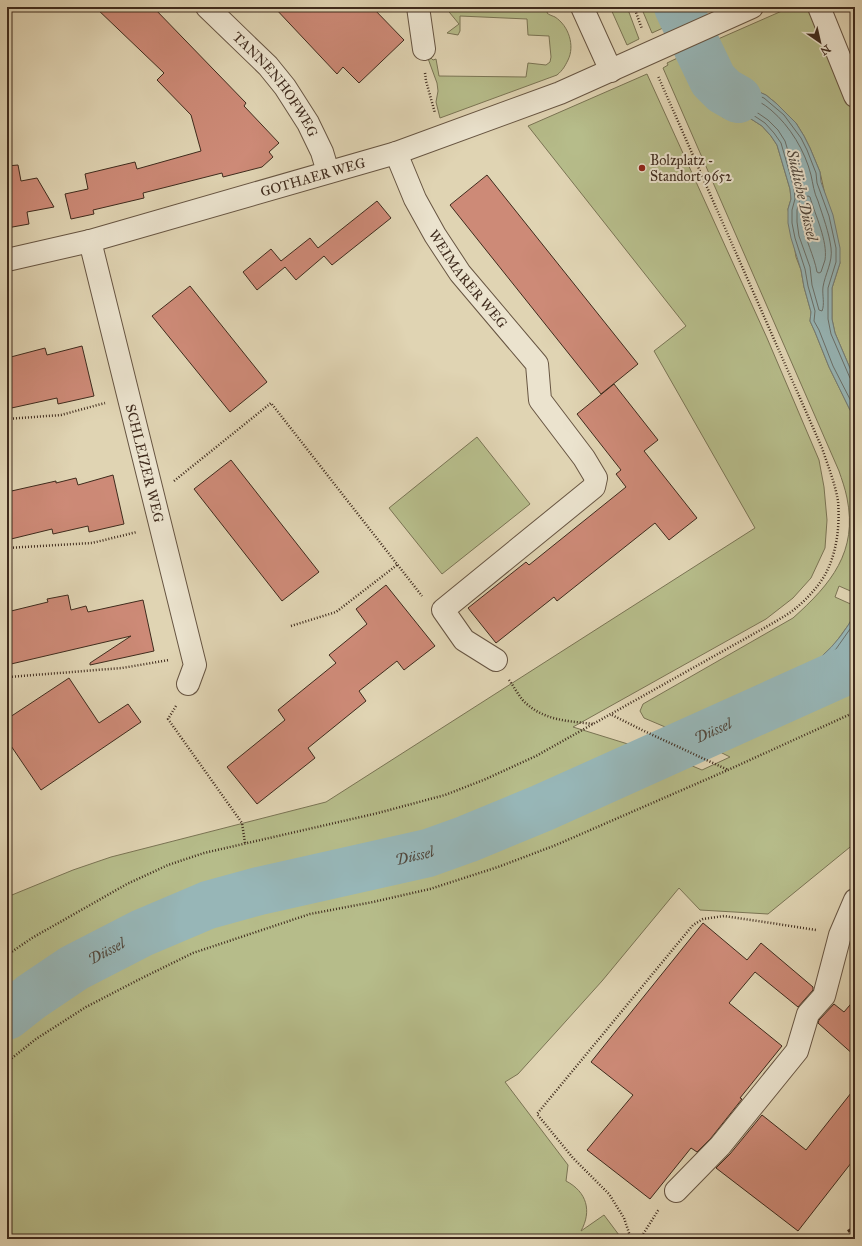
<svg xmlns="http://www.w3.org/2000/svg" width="862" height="1246" font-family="'IM FELL Great Primer',serif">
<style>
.green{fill:#b6bc8a;stroke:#7a7454}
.water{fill:#97b6b7;stroke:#747e79}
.pier{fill:#e0d4b3}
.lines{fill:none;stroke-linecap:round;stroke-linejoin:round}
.shore{stroke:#6b706a;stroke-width:1}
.river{stroke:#97b6b7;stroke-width:48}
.building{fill:#cd8a77;stroke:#3f2b1d}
.minor-casing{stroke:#675542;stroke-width:24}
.path{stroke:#3f2b1d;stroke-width:2.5;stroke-dasharray:1 2;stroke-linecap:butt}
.minor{stroke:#ebe3ce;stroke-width:22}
.rail{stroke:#3f2b1d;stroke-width:3;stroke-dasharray:7 7;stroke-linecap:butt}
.poi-dot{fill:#8f2418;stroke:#ebe3ce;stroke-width:1.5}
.labels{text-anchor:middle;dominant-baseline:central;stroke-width:4;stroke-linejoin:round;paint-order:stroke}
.street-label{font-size:14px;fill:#3f2b1d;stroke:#ebe3ce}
.poi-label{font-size:14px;fill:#3f2b1d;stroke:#ebe3ce;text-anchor:start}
.water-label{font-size:15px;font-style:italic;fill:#51473c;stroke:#ebe3ce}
</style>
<rect width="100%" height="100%" fill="#e0d4b3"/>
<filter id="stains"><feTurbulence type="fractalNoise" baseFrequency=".005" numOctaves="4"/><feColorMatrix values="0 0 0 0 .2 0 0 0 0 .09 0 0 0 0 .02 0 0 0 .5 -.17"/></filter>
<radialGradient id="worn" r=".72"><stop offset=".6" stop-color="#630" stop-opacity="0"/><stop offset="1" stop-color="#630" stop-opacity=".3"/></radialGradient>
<path class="green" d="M 445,7 C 468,7 491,6 514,7 C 524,8 539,13 548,10 L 547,13 C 549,15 553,16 555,17 C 569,26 575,46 568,60 C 565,66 563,70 557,75 L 440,118 L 436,102 L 438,91 L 437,83 L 426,53 L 433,60 L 436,59 L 439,76 L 526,77 L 528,63 L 546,65 L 550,62 L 551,57 L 549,36 L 528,35 L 527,19 L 460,16 L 460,31 L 458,35 L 447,33 L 459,24 Z
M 610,7 L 627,7 L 639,39 L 627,45 Z
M 641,7 L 669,7 L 674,23 L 652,33 Z
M 689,7 L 709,7 L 693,14 Z
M 791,7 L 807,8 L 812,16 L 855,114 L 855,380 L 835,333 L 832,319 L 832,288 L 840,263 L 820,172 L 810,148 L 804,136 L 796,123 L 777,104 L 766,95 L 750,88 L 740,86 L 722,71 L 713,54 L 709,43 Z
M 690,52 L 709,99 L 718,113 L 728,114 L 733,112 L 748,117 L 762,126 L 771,136 L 777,145 L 790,189 L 791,199 L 788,209 L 796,257 L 801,270 L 804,287 L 811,312 L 810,321 L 815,332 L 829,367 L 850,410 L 855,416 L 855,593 L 839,586 L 835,597 L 855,606 L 855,613 L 852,620 L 833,646 L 819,659 L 794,678 L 720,713 L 677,732 L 644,718 L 640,711 L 643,704 L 793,618 C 831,584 858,552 847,498 C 845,488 842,480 839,471 L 663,68 L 668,65 L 667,63 Z
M 647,74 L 767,338 L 819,460 L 824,487 L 827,520 L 825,548 L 811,578 L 793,598 L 766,619 L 573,727 L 644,749 L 443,836 L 229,895 L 158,922 L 67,967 L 7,1012 L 7,897 L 73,870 L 111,857 L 326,802 L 755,528 L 654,351 L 686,326 L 528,126 Z
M 477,437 L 530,504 L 442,574 L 389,508 Z
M 855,678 L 855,843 L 768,914 L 700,910 L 679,888 L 602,981 L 557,1031 L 518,1074 L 505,1082 L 568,1165 L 566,1181 C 587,1192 592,1211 581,1231 L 604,1215 L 622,1239 L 7,1239 L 7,1021 L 77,973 L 141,936 L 237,902 L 434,855 L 678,760 L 702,770 L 730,757 L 706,745 Z"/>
<path class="water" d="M 669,7 L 689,7 L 693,14 L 674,23 Z
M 709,43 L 714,57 L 722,71 L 740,86 L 750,88 L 766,95 L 777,104 L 796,123 L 804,136 L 810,148 L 820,172 L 821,182 L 833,215 L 840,248 L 840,263 L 832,288 L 832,319 L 835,333 L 855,380 L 855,416 L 850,410 L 829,367 L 815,332 L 810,321 L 811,312 L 804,287 L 801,270 L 791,238 L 788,223 L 788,209 L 791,199 L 790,189 L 777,145 L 771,136 L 762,126 L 748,117 L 733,112 L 728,114 L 724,118 C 706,105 698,72 690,52 Z
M 855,613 L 855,652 L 849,659 L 855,657 L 855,678 L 706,745 L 677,732 C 741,700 821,682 855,613 Z"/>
<path class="pier" d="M 675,731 L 677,732 L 708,746 L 705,747 L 676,734 Z"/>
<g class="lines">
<path class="shore" d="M 708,68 L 710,69 C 716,79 725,89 736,94 C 739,96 744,96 748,97 C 757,100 764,104 771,110 C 790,126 805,151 811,175 C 813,184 814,193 818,201 C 823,217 829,232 831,248 C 833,262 825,274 823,287 C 822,295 825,304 822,311 L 819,310 L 812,285 L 810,267 L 799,236 L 797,222 L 797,210 L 800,199 L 799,188 L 785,141 L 778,130 L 768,120 L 752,109 L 734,103 L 723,105 C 716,94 711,82 707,70 Z
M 808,196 L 810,197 C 815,215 828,241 825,260 C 824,264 822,268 821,272 L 819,273 L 817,272 C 814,255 805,240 803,223 C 803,214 806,206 806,198 Z
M 855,381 L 852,381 L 850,378 L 831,334 L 828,319 L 828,288 L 836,262 L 836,248 L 829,216 L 817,183 L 816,173 L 807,150 L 801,138 L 784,115 L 764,98 L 749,92 L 738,90 L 729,83 L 718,73 L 707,50 L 705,50 L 696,54 L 696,56 C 700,68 713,107 724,112 L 733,108 L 750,113 L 765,123 L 774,133 L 781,143 L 794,188 L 795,199 L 792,210 L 792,223 L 795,238 L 805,269 L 808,286 L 815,311 L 814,321 L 819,330 L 833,366 L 855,409
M 855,622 L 836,649 L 822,662 L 797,681 L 722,717 L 693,728 L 689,730 L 689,733 L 706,740 L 852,675 L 855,675
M 840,652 L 842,653 C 842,661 845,664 851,668 L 851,670 L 706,735 L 701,733 L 702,730 L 724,721 L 799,685 L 825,666 Z"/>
<g class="river">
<path d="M 678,7 L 713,80 L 724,91 L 738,99"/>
<path id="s1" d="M 7,1016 L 31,997 L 74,968 L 142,933 L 208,905 L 259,891 L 428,853 L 467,839 L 542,808 L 855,667"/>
</g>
</g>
<path class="building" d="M 95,7 L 153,7 L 246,103 L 244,106 L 279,143 L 269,152 L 273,157 L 262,167 L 223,177 L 222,173 L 143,193 L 144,198 L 93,210 L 94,214 L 71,219 L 65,194 L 88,189 L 85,174 L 135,162 L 137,169 L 201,151 L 191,115 L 157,80 L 164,73 Z
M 274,7 L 372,7 L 404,40 L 359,83 L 343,67 L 337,74 Z
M 18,165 L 21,181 L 37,178 L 54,207 L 27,212 L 29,224 L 7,228 L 7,166 Z
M 487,175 L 638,364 L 601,394 L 450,205 Z
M 377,201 L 391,218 L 332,265 L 324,256 L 296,280 L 285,267 L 257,290 L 243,272 L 271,249 L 281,261 L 310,238 L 318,248 Z
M 190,286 L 267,382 L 230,412 L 152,316 Z
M 82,346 L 94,396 L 58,404 L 57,398 L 7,409 L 7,358 L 45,348 L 47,355 Z
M 614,384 L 658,440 L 644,451 L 697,518 L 669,540 L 655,523 L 557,601 L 554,597 L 496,643 L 468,608 L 526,562 L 529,565 L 626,487 L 616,474 L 621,470 L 577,414 Z
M 231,460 L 319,572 L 282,601 L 194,489 Z
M 113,475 L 124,524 L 89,532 L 88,526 L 53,534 L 52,529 L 7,540 L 7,492 L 56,481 L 56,483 L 76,478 L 78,485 Z
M 386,585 L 435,646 L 404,670 L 397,661 L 359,691 L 366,701 L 308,748 L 315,758 L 257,804 L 227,767 L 285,720 L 278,710 L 336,663 L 329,655 L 367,624 L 356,609 Z
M 68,595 L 71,610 L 86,606 L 88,612 L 143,600 L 154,651 L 90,665 L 90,663 L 131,636 L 11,664 L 10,659 L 7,659 L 7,612 L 48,602 L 47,599 Z
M 69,678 L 99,723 L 128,704 L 141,722 L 41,790 L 7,740 L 7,719 Z
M 703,923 L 747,960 L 761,943 L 813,987 L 813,990 L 798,1007 L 755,972 L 729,1003 L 782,1046 L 740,1098 L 742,1099 L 711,1138 L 697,1152 L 691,1148 L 650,1199 L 587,1150 L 633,1095 L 591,1062 Z
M 855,999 L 855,1056 L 818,1023 L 819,1020 L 834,1004 L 844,1012 Z
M 855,1088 L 855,1158 L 798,1231 L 716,1168 L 730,1154 L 762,1115 L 806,1150 Z"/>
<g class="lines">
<defs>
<g id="minor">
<path id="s2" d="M 207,7 L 268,66 L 285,87 L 308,123 L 322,152 L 328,172"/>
<path d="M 418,7 L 424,49"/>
<path d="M 582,7 L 611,71"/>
<path d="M 819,7 L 855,96"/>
<path id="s3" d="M 396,153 L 415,199 L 435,235 L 460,273 L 537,364 L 540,400 L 584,458 L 596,478 L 594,487 L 443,610 L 464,640 L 496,660"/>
<path id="s4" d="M 90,241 L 195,665 L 188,684"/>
<path id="s5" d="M 7,260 L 90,241 L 396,153 L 560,93 L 752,7"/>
<path d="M 676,1191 L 720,1146 L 797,1051 L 808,1014 L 824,996 L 840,935 L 855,900"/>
</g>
</defs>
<use href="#minor" class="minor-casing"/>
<path class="path" d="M 634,7 L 642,29
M 425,73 L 426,81 L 435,113
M 7,419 L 61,415 L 105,403
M 174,481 L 271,403 L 422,596
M 7,548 L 92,543 L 137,532
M 291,626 L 336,612 L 397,565
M 9,677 L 122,668 L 169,660
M 509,680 C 515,688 520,699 528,705 C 547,721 570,721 593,724
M 176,706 L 168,719 L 242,823 L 245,843
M 612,715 L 642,730 L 728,770
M 7,955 L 32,938 L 127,884 L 168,865 L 204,853 L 378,813 L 445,795 L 486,779 L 536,756 L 773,623 C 781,618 789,614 796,608 C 807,599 819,586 826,573 C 837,552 840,525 838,501 C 835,483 828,466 822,448 L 658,76
M 7,1062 L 36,1039 L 86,1007 L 140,979 L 193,953 L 310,914 L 373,902 L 430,889 L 498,867 L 556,845 L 728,770 L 855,712
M 631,1239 L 624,1218 L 609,1194 L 573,1158 L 537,1114 L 693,925 L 703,919 L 724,916 L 771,923 L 816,930
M 640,1239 L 659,1209"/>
<use href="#minor" class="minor"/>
<path class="rail" d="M 836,1239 L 855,1227"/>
</g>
<circle class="poi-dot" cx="642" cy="168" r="4"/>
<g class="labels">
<g class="street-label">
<text stroke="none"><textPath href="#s2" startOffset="104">TANNENHOFWEG</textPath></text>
<text stroke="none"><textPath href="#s5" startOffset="317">GOTHAER WEG</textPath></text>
<text stroke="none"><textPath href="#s3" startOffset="146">WEIMARER WEG</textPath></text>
<text stroke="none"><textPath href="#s4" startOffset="229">SCHLEIZER WEG</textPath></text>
</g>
<g class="poi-label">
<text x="650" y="160">Bolzplatz -<tspan x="650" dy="16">Standort 9652</tspan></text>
</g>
<g class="water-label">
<text transform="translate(802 195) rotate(77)">Südliche Düssel</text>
<text stroke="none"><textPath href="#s1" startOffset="767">Düssel</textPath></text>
<text stroke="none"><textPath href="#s1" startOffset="443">Düssel</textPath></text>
<text stroke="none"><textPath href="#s1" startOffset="119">Düssel</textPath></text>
</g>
</g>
<rect width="862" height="1246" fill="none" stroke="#e0d4b3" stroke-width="24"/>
<rect x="8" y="8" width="846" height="1230" fill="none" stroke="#3f2b1d" stroke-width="2"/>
<rect x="12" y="12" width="838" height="1222" fill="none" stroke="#3f2b1d"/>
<g transform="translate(820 42) rotate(146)" stroke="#ebe3ce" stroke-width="3" paint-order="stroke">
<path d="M0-3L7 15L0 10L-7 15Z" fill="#3f2b1d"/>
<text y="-6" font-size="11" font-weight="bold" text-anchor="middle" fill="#3f2b1d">N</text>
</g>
<rect width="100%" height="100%" filter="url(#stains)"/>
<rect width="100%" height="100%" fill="url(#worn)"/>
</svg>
